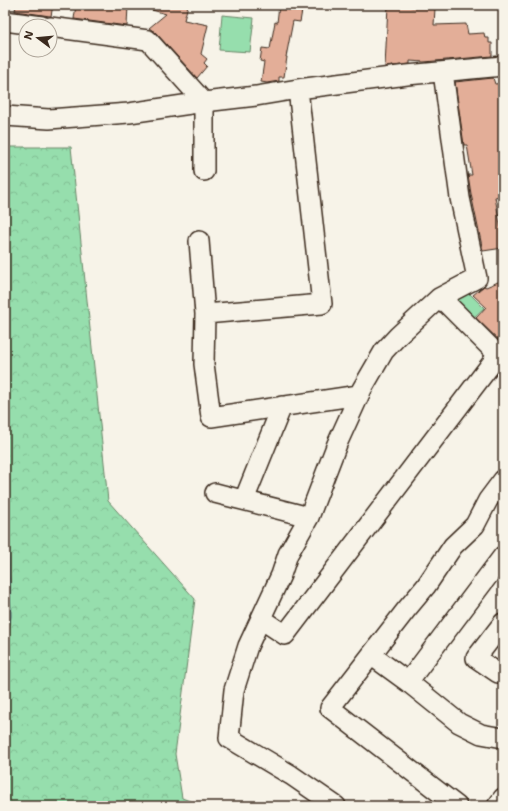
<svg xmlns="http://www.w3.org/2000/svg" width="508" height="811" font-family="'Shantell Sans',sans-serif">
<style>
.green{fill:#96dead;stroke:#688466}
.forest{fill:url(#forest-crowns);stroke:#688466}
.water{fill:url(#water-ripples);stroke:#658e90}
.building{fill:#e3ae98;stroke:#3b2a1e}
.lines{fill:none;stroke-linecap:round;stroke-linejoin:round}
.minor-casing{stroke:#3b2a1e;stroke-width:22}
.minor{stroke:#f7f3e8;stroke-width:19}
</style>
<defs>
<pattern id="forest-crowns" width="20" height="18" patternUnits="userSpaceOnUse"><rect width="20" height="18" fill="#96dead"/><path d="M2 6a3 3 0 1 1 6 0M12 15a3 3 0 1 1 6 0" fill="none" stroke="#82bf94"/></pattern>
<pattern id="water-ripples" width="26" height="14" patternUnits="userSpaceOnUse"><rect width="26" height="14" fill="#81d1dc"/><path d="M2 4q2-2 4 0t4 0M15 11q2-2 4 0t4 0" fill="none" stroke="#70b4bc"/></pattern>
</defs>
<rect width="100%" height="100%" fill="#f7f3e8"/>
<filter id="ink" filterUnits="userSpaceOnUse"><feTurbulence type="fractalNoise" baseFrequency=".025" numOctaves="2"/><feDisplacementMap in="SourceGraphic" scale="8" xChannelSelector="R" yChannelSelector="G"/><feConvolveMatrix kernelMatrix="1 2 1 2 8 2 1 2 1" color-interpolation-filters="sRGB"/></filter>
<g filter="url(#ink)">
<path class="green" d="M 222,15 L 254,18 L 250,52 L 219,50 Z
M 469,293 L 484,308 L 472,319 L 456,301 L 460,297 Z"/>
<path class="forest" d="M 5,147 L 71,147 L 108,501 L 195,599 L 175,754 L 182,798 L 203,806 L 5,806 L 5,659 L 11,616 L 8,532 L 5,527 Z"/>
<path class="water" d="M 5,527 L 8,532 L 11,616 L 5,650 Z"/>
<path class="building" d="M 16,5 L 53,5 L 51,16 L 50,16 L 15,11 Z
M 76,5 L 128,5 L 127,26 L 74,19 Z
M 146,5 L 188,5 L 184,20 L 208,25 L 201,54 L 207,59 L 204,63 L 207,66 L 197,78 L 156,33 L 149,28 L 166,14 L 145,8 Z
M 279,5 L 303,5 L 300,22 L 293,21 L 286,57 L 287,57 L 284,77 L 279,77 L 279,81 L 267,83 L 261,82 L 264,62 L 260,61 L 262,48 L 270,49 L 275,22 L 277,23 Z
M 388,5 L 411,5 L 411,7 L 435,8 L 434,25 L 466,24 L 468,34 L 484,33 L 485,38 L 489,38 L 489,43 L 492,43 L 492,56 L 424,62 L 410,61 L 410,64 L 385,67 Z
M 493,78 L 495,84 L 503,83 L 503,186 L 499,187 L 501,196 L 495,197 L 501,230 L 503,229 L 503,248 L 483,251 L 471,194 L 468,175 L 472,175 L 467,145 L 464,145 L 455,82 Z
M 503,280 L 503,344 L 476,318 L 486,307 L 473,295 L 484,286 L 486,287 Z"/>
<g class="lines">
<defs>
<path id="minor" d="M 5,21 L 42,26
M 50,27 L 148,40 L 204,102 L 256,96 L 298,89
M 5,116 L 49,119 L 129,113 L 204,102 L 204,171
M 199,241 L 205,314 L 204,364 L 211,417 L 359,395
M 439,298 L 447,304 L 503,360
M 205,314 L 322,304 L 298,89 L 407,75 L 503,66
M 215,493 L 309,517
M 244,500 L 282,406
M 261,619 L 285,635 L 498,355
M 503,623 L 476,658 L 498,673 L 503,671
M 371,655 L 408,682 L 503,556
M 408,682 L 459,723 L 481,734 L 503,738
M 336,806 L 291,775 L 229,738 L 234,690 L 248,646 L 281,575 L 288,554 L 309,517 L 337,444 L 362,389 L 384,351 L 398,336 L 439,298 L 477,278 L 460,198 L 443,72
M 457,806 L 330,708 L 406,610 L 426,586 L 453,546 L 475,525 L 488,500 L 503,480
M 497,806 L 503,798"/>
</defs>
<use href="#minor" class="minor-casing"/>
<use href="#minor" class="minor"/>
</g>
</g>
<rect width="508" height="811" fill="none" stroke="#f7f3e8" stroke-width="20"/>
<rect x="10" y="10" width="488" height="791" fill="none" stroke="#3b2a1e" stroke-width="1.5" filter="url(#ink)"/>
<g transform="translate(38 38) rotate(286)"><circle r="19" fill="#f7f3e8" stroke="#aca397"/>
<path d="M0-3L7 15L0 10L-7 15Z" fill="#3b2a1e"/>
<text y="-6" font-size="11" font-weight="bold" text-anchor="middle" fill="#3b2a1e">N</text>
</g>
</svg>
